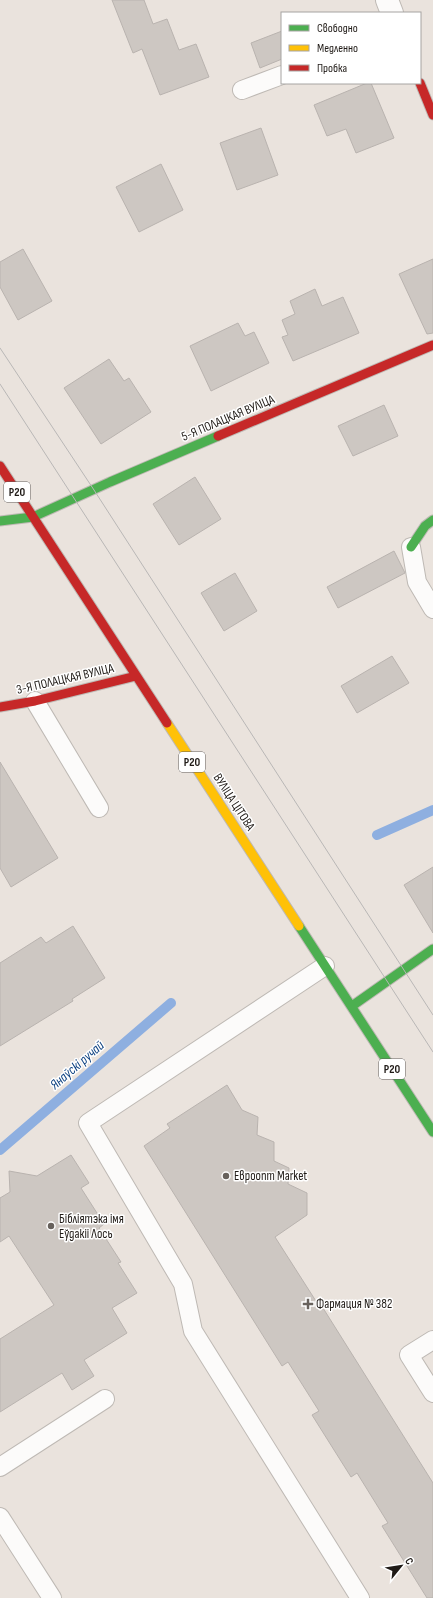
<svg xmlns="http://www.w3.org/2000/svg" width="433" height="1598" font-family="'Sofia Sans Condensed',sans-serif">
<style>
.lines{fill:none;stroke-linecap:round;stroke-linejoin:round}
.stream{stroke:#8eafe0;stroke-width:10}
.building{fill:#cdc7c2;stroke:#b9b3af}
.lane-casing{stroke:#beb9b4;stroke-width:20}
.street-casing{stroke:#beb9b4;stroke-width:24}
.fast-casing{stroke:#beb9b4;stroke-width:11}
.slow-casing{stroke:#beb9b4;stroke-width:11}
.jam-casing{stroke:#beb9b4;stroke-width:11}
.lane{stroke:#fcfbfa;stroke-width:18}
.street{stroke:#fcfbfa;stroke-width:22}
.fast{stroke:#4caf50;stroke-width:9}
.slow{stroke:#ffc107;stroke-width:9}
.jam{stroke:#c62828;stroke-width:9}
.tram{stroke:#b9b7b6;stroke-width:1}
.poi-dot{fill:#67615c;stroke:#fff;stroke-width:1.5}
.labels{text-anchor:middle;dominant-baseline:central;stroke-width:3;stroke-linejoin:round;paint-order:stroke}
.shield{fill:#fff;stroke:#635f5d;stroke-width:1}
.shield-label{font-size:12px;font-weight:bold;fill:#201b17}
.street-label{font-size:13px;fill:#201b17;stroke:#fff}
.poi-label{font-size:13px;fill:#201b17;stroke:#fff;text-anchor:start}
.water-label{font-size:14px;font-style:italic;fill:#0d4181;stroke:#fff}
</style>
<rect width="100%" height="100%" fill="#eae3dd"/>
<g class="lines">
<path class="stream" d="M 377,835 L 433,810
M 0,1150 L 171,1003"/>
</g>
<path class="building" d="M 112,0 L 144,0 L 153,24 L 167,19 L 179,50 L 196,44 L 209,77 L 160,95 L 142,49 L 133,53 Z
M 282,31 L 282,59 L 260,68 L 251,43 Z
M 367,83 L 371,83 L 394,138 L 356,153 L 346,129 L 327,136 L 314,105 Z
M 261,128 L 278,175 L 237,190 L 220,143 Z
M 161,164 L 183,210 L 139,232 L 116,187 Z
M 23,249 L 52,301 L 18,320 L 0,287 L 0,262 Z
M 433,259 L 433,333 L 427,334 L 399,274 Z
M 315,289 L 322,306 L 343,297 L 359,333 L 293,361 L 282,337 L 288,335 L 282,320 L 295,314 L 290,301 Z
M 238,323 L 245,336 L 254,332 L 269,363 L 211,391 L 190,346 Z
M 109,359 L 124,381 L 129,378 L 151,412 L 101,444 L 64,388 Z
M 384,405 L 398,436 L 353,456 L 338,426 Z
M 195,477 L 221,519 L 179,545 L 153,504 Z
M 394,551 L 405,573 L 338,608 L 327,587 Z
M 235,573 L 257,611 L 224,631 L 201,593 Z
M 392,656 L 409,683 L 357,713 L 341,686 Z
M 0,762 L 58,858 L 11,887 L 0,868 Z
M 433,867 L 433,933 L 404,885 Z
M 73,926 L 105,978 L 72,999 L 73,1001 L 0,1046 L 0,963 L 41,937 L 46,943 Z
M 227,1085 L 242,1110 L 258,1117 L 257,1135 L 274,1142 L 274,1161 L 289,1168 L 288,1184 L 307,1193 L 307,1215 L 275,1237 L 321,1309 L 323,1308 L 433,1483 L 433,1598 L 427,1598 L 382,1526 L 388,1523 L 357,1473 L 351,1477 L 312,1415 L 319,1411 L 288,1362 L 282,1366 L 144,1146 L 170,1128 L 167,1124 Z
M 71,1155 L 89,1183 L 81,1188 L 104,1224 L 99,1228 L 121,1262 L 118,1263 L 137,1293 L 112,1308 L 127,1333 L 84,1360 L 94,1376 L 72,1390 L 62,1373 L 0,1412 L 0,1339 L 54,1305 L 9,1236 L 0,1242 L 0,1198 L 10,1192 L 9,1171 L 37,1176 Z"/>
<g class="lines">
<defs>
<path id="lane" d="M 242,90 L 282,75
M 411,547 L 417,582 L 433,609
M 35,701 L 99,808
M 325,966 L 88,1123 L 183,1284 L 193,1331 L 360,1598
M 433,1340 L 409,1355 L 433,1393
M 0,1467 L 105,1399
M 0,1517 L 52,1598"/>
<path id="street" d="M 387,0 L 392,13"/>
<path id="fast" d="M 0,521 L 33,517 L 110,482 L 218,436
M 411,547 L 425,526 L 433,520
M 299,926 L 433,1132
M 352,1006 L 433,949"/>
<path id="slow" d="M 167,723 L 299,926"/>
<path id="jam" d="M 420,83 L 433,115
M 218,436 L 433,345
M 0,466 L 167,723
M 0,707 L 35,701 L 136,676"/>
</defs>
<use href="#lane" class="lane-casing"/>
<use href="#street" class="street-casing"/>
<use href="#fast" class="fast-casing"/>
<use href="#slow" class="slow-casing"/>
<use href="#jam" class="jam-casing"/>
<use href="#lane" class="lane"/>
<use href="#street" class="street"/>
<use href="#fast" class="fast"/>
<use href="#slow" class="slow"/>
<use href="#jam" class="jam"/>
<path class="tram" d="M 0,348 L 94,490 L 433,1015
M 0,384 L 433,1052"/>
</g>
<g class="poi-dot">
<circle cx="226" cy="1176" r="4"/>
<circle cx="51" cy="1226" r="4"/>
<path d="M306 1298h4v4h4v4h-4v4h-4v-4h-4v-4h4z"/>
</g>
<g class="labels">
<g class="shield">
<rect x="4" y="482" width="26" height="20" rx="3"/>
<rect x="179" y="752" width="26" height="20" rx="3"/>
<rect x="379" y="1059" width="26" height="20" rx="3"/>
</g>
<g class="shield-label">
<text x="17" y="492">Р20</text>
<text x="192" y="762">Р20</text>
<text x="392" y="1069">Р20</text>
</g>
<g class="street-label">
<text transform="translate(228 418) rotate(-23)">5-Я ПОЛАЦКАЯ ВУЛІЦА</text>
<text transform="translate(65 679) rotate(-13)">3-Я ПОЛАЦКАЯ ВУЛІЦА</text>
<text transform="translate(234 802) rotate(57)">ВУЛІЦА ЦІТОВА</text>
</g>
<g class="poi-label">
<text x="234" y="1176">Евроопт Market</text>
<text x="59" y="1219">Бібліятэка імя<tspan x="59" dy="15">Еўдакіі Лось</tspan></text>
<text x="316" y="1304">Фармация № 382</text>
</g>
<g class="water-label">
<text transform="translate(77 1065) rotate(-41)">Янаўскі ручай</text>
</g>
</g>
<rect x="281" y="12" width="140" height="72" fill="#ffffff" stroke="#a6a4a2"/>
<rect x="289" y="25" width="20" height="6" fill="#4caf50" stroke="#a6a4a2"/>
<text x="317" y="32" font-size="12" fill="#201b17">Свободно</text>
<rect x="289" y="45" width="20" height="6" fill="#ffc107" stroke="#a6a4a2"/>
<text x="317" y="52" font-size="12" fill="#201b17">Медленно</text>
<rect x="289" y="65" width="20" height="6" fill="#c62828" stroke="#a6a4a2"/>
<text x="317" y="72" font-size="12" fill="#201b17">Пробка</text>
<g transform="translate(401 1566) rotate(60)" stroke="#ffffff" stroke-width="3" paint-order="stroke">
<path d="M0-3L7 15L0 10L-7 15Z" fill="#201b17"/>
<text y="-6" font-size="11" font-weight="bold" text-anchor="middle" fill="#201b17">С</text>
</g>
</svg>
